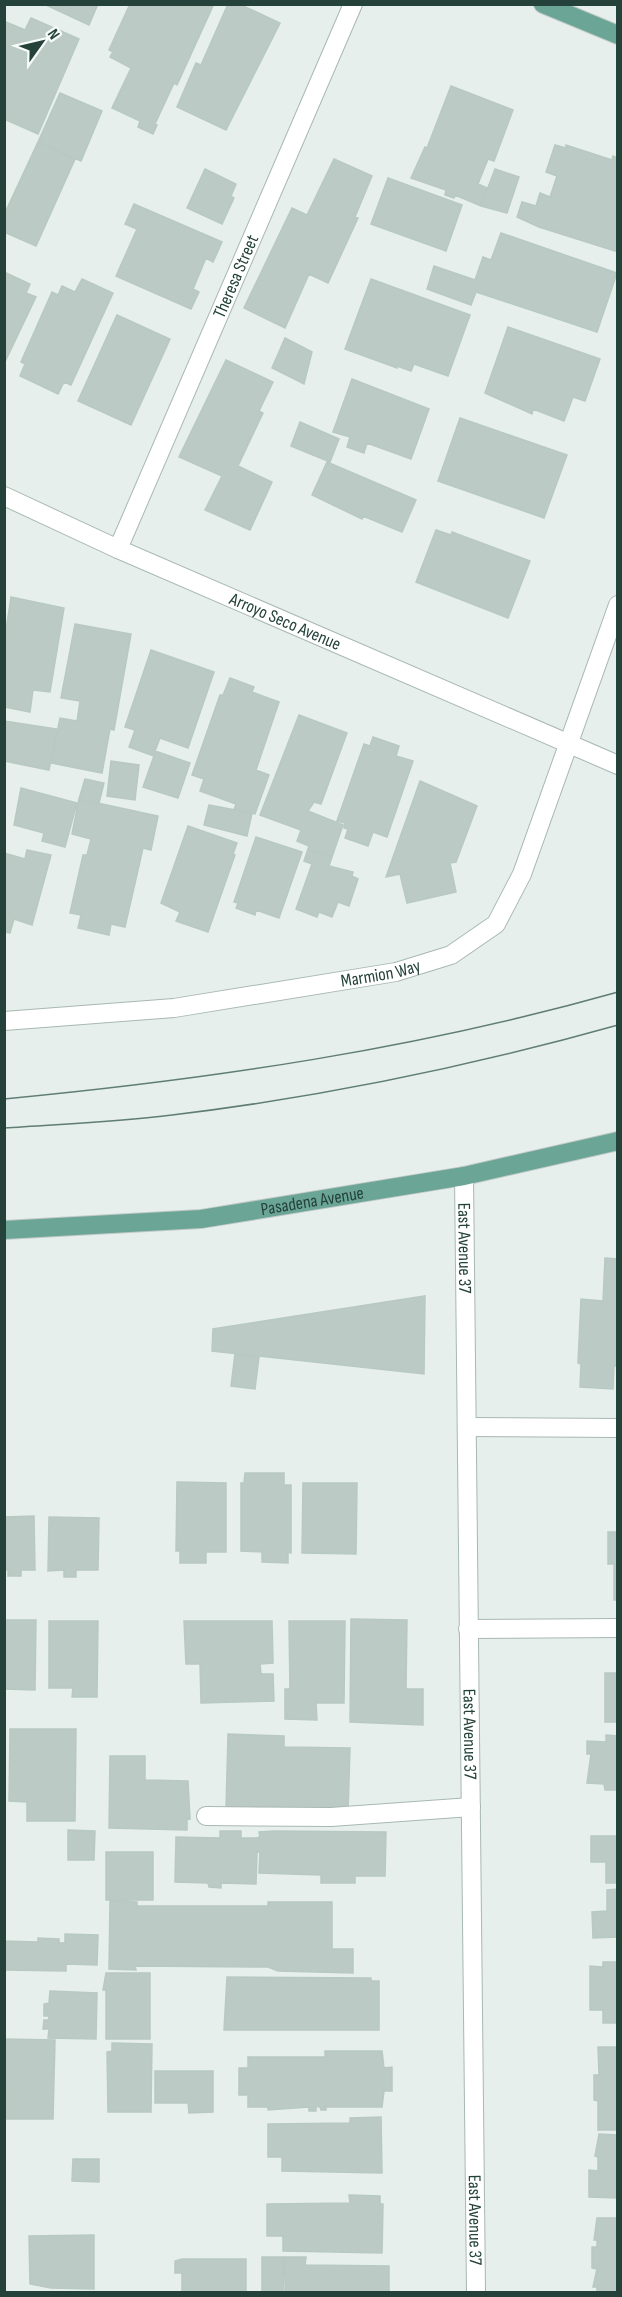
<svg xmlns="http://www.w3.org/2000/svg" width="622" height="2297" font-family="'Sofia Sans Condensed',sans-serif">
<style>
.building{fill:#bbcac4;stroke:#b8c9c2;stroke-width:1.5}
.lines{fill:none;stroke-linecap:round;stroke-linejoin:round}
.minor-casing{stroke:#a8b8b2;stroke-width:20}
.major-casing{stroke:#c2cac8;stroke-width:20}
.minor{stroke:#fff;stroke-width:18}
.major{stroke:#6aa596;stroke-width:18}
.tram{stroke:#5f7d75;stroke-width:1.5}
.labels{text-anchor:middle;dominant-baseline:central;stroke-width:5;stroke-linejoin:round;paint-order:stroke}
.street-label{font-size:18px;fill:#24423a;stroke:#f7fbf9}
</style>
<rect width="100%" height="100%" fill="#e6efeb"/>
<path class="building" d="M 44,4 L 98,4 L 89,25 Z
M 130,4 L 213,6 L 177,85 L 174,83 L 155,124 L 157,125 L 153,134 L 138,127 L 140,121 L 112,108 L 131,68 L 110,57 L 113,52 L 109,50 Z
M 228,4 L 239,4 L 280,23 L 226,130 L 177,107 L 196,63 L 201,65 Z
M 31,18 L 79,39 L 38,134 L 4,119 L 4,26 L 6,22 L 25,30 Z
M 451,86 L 513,110 L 494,161 L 488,159 L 478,184 L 487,188 L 481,206 L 455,195 L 454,198 L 445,195 L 446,190 L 411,178 L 425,147 L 427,148 Z
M 60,93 L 102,111 L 81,161 L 38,142 Z
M 38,142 L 75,159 L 36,246 L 4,232 L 4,215 Z
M 555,145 L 566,148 L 566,145 L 612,160 L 613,156 L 618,158 L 618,252 L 539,227 L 517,217 L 522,202 L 536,206 L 540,193 L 550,197 L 557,176 L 546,172 Z
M 334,159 L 372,176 L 355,217 L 358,218 L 328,283 L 309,274 L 285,328 L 244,308 L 292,208 L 307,215 Z
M 205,169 L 236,184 L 231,196 L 234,198 L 222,224 L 187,208 Z
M 495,169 L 519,177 L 507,213 L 481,206 Z
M 388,178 L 462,205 L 446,251 L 371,224 Z
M 134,204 L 222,242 L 213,262 L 206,258 L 193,289 L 199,292 L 191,309 L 116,276 L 137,229 L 125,224 Z
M 501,233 L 617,273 L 597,332 L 476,292 L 471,305 L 427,289 L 434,266 L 475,280 L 483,257 L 491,260 Z
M 4,272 L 30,284 L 26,293 L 36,297 L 4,364 Z
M 82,279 L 113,293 L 71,385 L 64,382 L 58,394 L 20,376 L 25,364 L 21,362 L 52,292 L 58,295 L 62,286 L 75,292 Z
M 371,279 L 470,315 L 448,376 L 414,364 L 411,371 L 397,366 L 397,368 L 345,349 Z
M 117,315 L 170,339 L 131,425 L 78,401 Z
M 508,327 L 600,359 L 585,401 L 573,397 L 564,421 L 533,409 L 532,414 L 485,393 Z
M 285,338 L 312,352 L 304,384 L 272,368 Z
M 226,360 L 273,382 L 259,411 L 263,413 L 238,466 L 272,482 L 250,530 L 205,510 L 222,476 L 179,457 Z
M 352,379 L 429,409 L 411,459 L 367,443 L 364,453 L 347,447 L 350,437 L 333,432 Z
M 460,418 L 567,455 L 544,518 L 438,481 Z
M 300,422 L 339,439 L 330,462 L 291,446 Z
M 327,462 L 416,500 L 402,532 L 363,516 L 362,519 L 312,495 Z
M 436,530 L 451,535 L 452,532 L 530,561 L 508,618 L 416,582 Z
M 11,597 L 64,608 L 50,692 L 33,690 L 30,712 L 4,707 L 4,643 Z
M 75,624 L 131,634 L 114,730 L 110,729 L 102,773 L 51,763 L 60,718 L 77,721 L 80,701 L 61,698 Z
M 151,650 L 214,672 L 188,748 L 160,738 L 155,751 L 190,763 L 178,798 L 143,787 L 154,756 L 129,747 L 135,730 L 125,727 Z
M 230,678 L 254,687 L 252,692 L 279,702 L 256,770 L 269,775 L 255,814 L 234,810 L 236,804 L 200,791 L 204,779 L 192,775 L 220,695 L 223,695 Z
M 299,715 L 347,733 L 321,804 L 314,802 L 308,811 L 343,825 L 332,857 L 308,849 L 309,846 L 297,841 L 301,830 L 260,815 Z
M 4,721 L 57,729 L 49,770 L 4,761 Z
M 373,737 L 399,746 L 396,756 L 413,761 L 387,837 L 373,832 L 368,846 L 345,838 L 348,829 L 344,828 L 345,823 L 337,821 L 364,744 L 370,746 Z
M 111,761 L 139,765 L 135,800 L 107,796 Z
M 85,779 L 104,783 L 99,803 L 79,799 Z
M 420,781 L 477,806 L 456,862 L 450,863 L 456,892 L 407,903 L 400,874 L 386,877 Z
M 21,788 L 77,803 L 65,847 L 42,841 L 44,833 L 14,825 Z
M 79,799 L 158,816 L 151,850 L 143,848 L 125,927 L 111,924 L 109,935 L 78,928 L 81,915 L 70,913 L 83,855 L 87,855 L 91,839 L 72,834 Z
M 209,805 L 252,813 L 247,836 L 204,825 Z
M 188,826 L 237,843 L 233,854 L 235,855 L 208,932 L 176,921 L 180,912 L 161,903 Z
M 256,837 L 302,852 L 279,918 L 256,910 L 255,915 L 236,908 L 238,903 L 234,902 Z
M 308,849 L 332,857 L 329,866 L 353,872 L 352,876 L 358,879 L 349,906 L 338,902 L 332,917 L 319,912 L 317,917 L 296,909 L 312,864 L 304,861 Z
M 27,850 L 51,855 L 32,925 L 14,919 L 10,933 L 4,932 L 4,853 L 25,859 Z
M 605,1258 L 618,1259 L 618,1366 L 614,1366 L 613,1389 L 580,1387 L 581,1364 L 578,1363 L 581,1299 L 603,1301 Z
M 425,1296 L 424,1374 L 212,1351 L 213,1329 Z
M 235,1354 L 259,1357 L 255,1389 L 231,1386 Z
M 245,1473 L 284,1473 L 284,1485 L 291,1485 L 291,1553 L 288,1552 L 288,1563 L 262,1562 L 262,1552 L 241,1551 L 241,1483 L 244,1483 Z
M 177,1482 L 226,1483 L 226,1552 L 206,1552 L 206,1563 L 180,1563 L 180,1551 L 176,1551 Z
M 303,1483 L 357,1483 L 356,1554 L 302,1553 Z
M 34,1516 L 35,1570 L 21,1570 L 21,1576 L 8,1576 L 8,1570 L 4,1570 L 4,1517 Z
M 49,1517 L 99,1518 L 98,1570 L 76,1570 L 76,1577 L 64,1577 L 64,1570 L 48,1571 Z
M 608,1532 L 618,1532 L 618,1600 L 614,1600 L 614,1564 L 608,1564 Z
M 351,1619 L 407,1620 L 406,1689 L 423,1689 L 423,1725 L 350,1722 Z
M 4,1620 L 36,1620 L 35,1690 L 4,1689 Z
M 49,1621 L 98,1621 L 97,1697 L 72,1697 L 73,1688 L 49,1688 Z
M 184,1621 L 272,1621 L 273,1663 L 260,1664 L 261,1674 L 273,1674 L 274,1701 L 201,1703 L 200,1664 L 186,1664 Z
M 289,1621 L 345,1621 L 344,1703 L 316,1703 L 317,1720 L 285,1719 L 285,1689 L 290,1689 Z
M 605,1673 L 618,1673 L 618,1722 L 605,1722 Z
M 10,1729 L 76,1729 L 75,1821 L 27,1821 L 27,1802 L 9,1801 Z
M 228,1734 L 284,1736 L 284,1747 L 350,1748 L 348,1813 L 226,1809 Z
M 606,1735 L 618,1736 L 618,1790 L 605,1790 L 604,1784 L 587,1783 L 591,1754 L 587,1754 L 587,1741 L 606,1742 Z
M 110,1756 L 145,1756 L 145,1780 L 188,1781 L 190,1819 L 187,1818 L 187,1830 L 109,1828 Z
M 68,1830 L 95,1831 L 94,1860 L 68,1860 Z
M 220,1831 L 241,1831 L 241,1838 L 256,1838 L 260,1837 L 259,1832 L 275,1831 L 386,1832 L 385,1876 L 355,1876 L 355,1883 L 321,1883 L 321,1875 L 259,1873 L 260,1852 L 257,1852 L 256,1884 L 221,1883 L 221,1888 L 209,1887 L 208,1883 L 175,1882 L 176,1837 L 220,1838 Z
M 591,1836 L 618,1836 L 618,1883 L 606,1883 L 606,1862 L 591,1862 Z
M 106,1852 L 153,1852 L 153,1900 L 106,1900 Z
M 618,1889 L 618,1937 L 593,1938 L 592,1912 L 607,1911 L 607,1890 Z
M 110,1901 L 137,1902 L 137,1906 L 268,1906 L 268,1902 L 332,1902 L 332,1949 L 353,1949 L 353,1973 L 278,1971 L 268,1967 L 135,1966 L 136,1970 L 109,1969 Z
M 65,1934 L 98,1935 L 97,1965 L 66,1964 L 66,1971 L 4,1970 L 4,1941 L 38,1942 L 38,1938 L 59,1939 L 59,1943 L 65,1943 Z
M 603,1962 L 618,1962 L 618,2023 L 603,2023 L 603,2010 L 590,2010 L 590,1966 L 603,1967 Z
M 106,1973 L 150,1973 L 150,2039 L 106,2039 L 106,1990 L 103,1990 Z
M 227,1977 L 371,1978 L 371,1981 L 379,1981 L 379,2030 L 224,2030 Z
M 50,1991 L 97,1993 L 96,2039 L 48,2038 L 49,2029 L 43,2029 L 44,2020 L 49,2020 L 49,2016 L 44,2016 L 44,2004 L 49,2003 Z
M 4,2039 L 55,2040 L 53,2119 L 6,2119 Z
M 112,2043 L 152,2044 L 151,2112 L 108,2112 L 107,2052 L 112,2051 Z
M 598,2047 L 618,2047 L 618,2130 L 598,2130 L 598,2101 L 594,2100 L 594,2075 L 599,2075 Z
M 325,2051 L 382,2051 L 384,2068 L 392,2067 L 392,2091 L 384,2091 L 382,2107 L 326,2107 L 326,2110 L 321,2110 L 320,2107 L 316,2106 L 316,2111 L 309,2111 L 309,2107 L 268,2110 L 268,2107 L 248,2107 L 248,2095 L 239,2095 L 239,2068 L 248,2068 L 248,2057 L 325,2057 Z
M 155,2071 L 213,2071 L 213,2112 L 189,2113 L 188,2103 L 155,2103 Z
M 381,2117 L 382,2173 L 282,2171 L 282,2157 L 268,2157 L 268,2124 L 350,2123 L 350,2118 Z
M 599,2134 L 618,2135 L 618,2198 L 589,2197 L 589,2170 L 598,2171 L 598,2157 L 595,2156 Z
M 73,2159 L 99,2159 L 99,2182 L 72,2181 Z
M 349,2195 L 380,2196 L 380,2204 L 383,2204 L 382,2253 L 283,2251 L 283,2236 L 267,2236 L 267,2204 L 350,2203 Z
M 597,2218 L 618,2218 L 618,2292 L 597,2292 L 597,2287 L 593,2287 L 597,2269 L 592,2268 L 592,2247 L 597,2247 L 597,2240 L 594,2240 Z
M 94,2235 L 94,2289 L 51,2288 L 30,2284 L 29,2236 Z
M 262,2257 L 284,2257 L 283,2292 L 262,2292 Z
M 285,2257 L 306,2257 L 305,2265 L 389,2266 L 389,2292 L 285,2292 Z
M 182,2259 L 246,2259 L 246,2292 L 182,2292 L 182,2273 L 175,2273 L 175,2261 Z"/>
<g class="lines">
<defs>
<g id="minor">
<path id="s1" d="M 4,496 L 118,549 L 618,765"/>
<path id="s2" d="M 118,549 L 353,4"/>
<path id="s3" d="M 4,1021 L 174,1008 L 396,972 L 451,955 L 496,924 L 522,874 L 618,605"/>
<path id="s4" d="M 464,1176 L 476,2292"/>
<path d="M 467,1427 L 618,1428"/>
<path d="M 468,1629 L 618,1628"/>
<path d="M 206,1816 L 331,1817 L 471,1807"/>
</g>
<g id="major">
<path d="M 543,4 L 618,35"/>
<path id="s5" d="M 4,1230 L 201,1219 L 464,1176 L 618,1141"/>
</g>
</defs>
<use href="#minor" class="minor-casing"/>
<use href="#major" class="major-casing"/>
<use href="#minor" class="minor"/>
<use href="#major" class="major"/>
<path class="tram" d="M 4,1099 C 213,1079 416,1049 618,992
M 4,1128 C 60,1124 117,1122 172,1115 C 323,1097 472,1066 618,1025"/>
</g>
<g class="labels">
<g class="street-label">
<text stroke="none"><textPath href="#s2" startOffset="297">Theresa Street</textPath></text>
<text stroke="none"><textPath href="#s1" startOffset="308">Arroyo Seco Avenue</textPath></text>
<text stroke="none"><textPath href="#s3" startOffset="380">Marmion Way</textPath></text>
<text stroke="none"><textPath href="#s5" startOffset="310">Pasadena Avenue</textPath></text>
<text stroke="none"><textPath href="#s4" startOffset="72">East Avenue 37</textPath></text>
<text stroke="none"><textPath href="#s4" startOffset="558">East Avenue 37</textPath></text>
<text stroke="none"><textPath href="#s4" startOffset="1044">East Avenue 37</textPath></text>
</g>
</g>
<rect width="622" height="2297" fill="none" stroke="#24423a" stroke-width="12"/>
<g transform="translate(42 42) rotate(56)" stroke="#f7fbf9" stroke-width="4.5" paint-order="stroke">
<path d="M0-4.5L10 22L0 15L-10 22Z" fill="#24423a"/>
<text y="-9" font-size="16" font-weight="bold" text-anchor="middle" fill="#24423a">N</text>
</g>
</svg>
